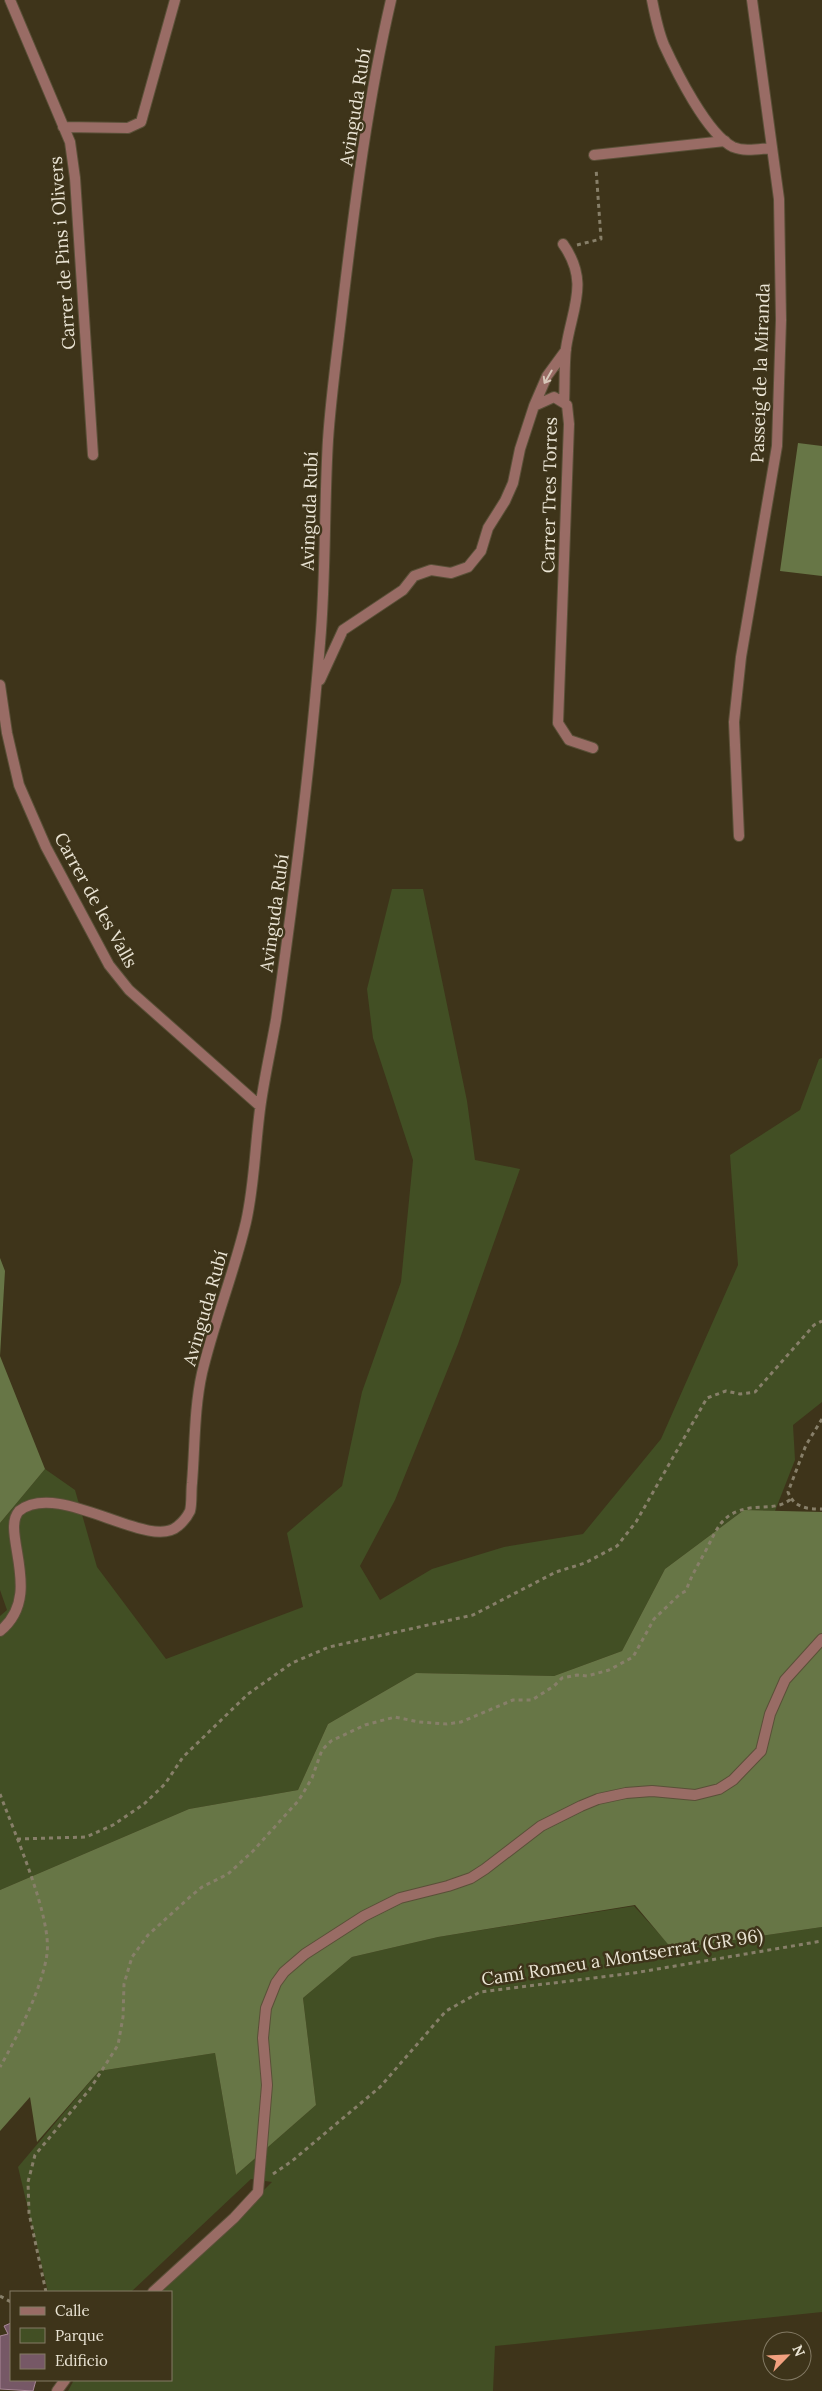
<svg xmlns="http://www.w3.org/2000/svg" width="822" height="2391" font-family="Lora,serif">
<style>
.green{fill:#424f24}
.forest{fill:#677646}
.building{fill:#765866;stroke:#a98897}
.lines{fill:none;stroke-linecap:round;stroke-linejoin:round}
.pedestrian-casing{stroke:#5a5038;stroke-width:12}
.minor-casing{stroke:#5a5038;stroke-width:12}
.path{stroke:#877f69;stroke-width:3;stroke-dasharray:4 4;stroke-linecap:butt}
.pedestrian{stroke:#996c65;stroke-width:10}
.minor{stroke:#996c65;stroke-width:10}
.oneway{stroke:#d6c6b8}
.labels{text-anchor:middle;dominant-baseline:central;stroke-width:5;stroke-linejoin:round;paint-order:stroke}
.street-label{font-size:18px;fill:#eae4d4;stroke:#3e341a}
</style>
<rect width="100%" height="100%" fill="#3e341a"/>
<path class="green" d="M 392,889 L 423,889 L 467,1101 L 475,1160 L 520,1169 L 458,1344 L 395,1500 L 360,1566 L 380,1600 L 432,1569 L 504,1547 L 583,1534 L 661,1439 L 738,1265 L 730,1155 L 800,1110 L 819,1059 L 822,1058 L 822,1402 L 793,1425 L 795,1460 L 775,1511 L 744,1510 L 665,1569 L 622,1651 L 554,1676 L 416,1673 L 328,1724 L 298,1790 L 189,1809 L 0,1890 L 0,1616 L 7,1610 L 0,1590 L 0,1523 L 45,1469 L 75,1490 L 97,1567 L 166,1659 L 303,1607 L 287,1533 L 342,1486 L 362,1392 L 401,1282 L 413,1160 L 373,1038 L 367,989 Z
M 634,1906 L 673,1949 L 822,1927 L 822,2312 L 495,2346 L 493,2391 L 68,2391 L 74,2380 L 171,2380 L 171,2292 L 162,2292 L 272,2182 L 251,2179 L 131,2292 L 48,2292 L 18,2167 L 99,2071 L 215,2053 L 236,2175 L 316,2105 L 303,1998 L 352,1957 L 438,1937 Z"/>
<path class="forest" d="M 798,443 L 822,446 L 822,576 L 780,571 Z
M 0,1258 L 5,1271 L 0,1356 Z
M 0,1356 L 45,1469 L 0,1523 Z
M 744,1510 L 822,1512 L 822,1927 L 672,1949 L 635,1905 L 438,1937 L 352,1957 L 303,1998 L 316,2105 L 236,2175 L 215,2053 L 99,2071 L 37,2142 L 30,2097 L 0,2131 L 0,1890 L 189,1809 L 298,1790 L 328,1724 L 416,1673 L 554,1676 L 622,1651 L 665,1569 Z"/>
<path class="building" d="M 11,2323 L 11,2380 L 36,2380 L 33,2391 L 0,2389 L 0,2336 L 8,2334 L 4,2326 Z"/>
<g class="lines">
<defs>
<path id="pedestrian" d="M 594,155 L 725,141"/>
<path id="minor" d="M 10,0 L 70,142 L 75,178 L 93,455
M 652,0 C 655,15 658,31 664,45 C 676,71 707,134 733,147 C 745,152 758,149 771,148
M 63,127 L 128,128 L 141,122 L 175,0
M 563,244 C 590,282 572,308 566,348 C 564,366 565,385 564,403
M 534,406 L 547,376 L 566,350
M 320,680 L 343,630 L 403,590 L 414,576 L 431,570 L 451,573 L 468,567 L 481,551 L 488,528 L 505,501 L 513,483 L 520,449 L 534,406 L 554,397 L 567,405 L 569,424 L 558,723 L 569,740 L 593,748
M 0,685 L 7,733 L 19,785 L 46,847 L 109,965 L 129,990 L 260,1106
M 739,836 L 734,722 L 741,657 L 777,446 L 781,320 L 779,199 L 752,0
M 0,1631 C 45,1595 0,1532 19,1511 C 59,1479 149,1552 178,1526 C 183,1522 187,1517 190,1511 C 192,1504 191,1491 192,1483 C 195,1447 194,1409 202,1373 C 214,1322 234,1273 246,1222 C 255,1182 255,1142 261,1102 C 265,1075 271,1048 276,1020 C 294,895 310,769 320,643 C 326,576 324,507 328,440 C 331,394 338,347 343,302 C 355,201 368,99 391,0
M 153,2292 L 234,2218 L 258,2192 L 267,2085 L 263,2038 L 266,2008 L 276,1983 L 284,1972 L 305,1954 L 364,1916 L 400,1898 L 448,1886 L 471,1878 L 485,1869 L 541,1826 L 581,1806 L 598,1799 L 626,1793 L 652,1791 L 695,1795 L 719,1789 L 733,1780 L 761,1751 L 770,1714 L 785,1680 L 822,1639
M 57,2391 L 65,2380"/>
</defs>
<use href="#pedestrian" class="pedestrian-casing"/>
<use href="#minor" class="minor-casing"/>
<path class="path" d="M 577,245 L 601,239 L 596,168
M 822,1419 L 806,1445 L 788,1492 C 794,1508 807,1509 822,1509
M 0,1794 C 14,1832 52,1917 47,1954 C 42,1989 17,2037 0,2067
M 17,1839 L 86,1837 L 113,1825 L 144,1804 L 165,1784 L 183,1757 L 248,1694 L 292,1663 L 329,1647 L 473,1615 L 556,1572 L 585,1563 L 617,1546 L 636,1522 L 707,1398 L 726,1391 L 740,1394 L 755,1392 L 814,1325 L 822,1321
M 273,2174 L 292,2161 L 380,2087 L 446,2011 L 480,1992 L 634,1973 L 822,1941
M 46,2292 L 29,2213 L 28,2182 L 35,2155 L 90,2089 L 118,2045 L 123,2017 L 124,1984 L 132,1957 L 148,1935 L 191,1896 L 202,1887 L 228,1874 L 253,1851 L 299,1800 L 312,1778 L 322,1750 L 331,1741 L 365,1725 L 395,1717 L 419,1722 L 447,1724 L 461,1722 L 513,1700 L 532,1700 L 554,1686 L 562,1678 L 577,1675 L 587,1676 L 609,1670 L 633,1657 L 654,1619 L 680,1594 L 686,1591 C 691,1576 698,1565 705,1552 C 717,1530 720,1513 750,1508 C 764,1506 779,1509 791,1499
M 0,2296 L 11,2302"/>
<use href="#pedestrian" class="pedestrian"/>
<use href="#minor" class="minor"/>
</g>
<defs><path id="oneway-shaft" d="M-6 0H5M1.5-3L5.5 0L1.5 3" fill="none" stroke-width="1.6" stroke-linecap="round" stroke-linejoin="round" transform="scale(1.25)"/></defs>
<use class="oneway" href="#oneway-shaft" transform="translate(548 377) rotate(120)"/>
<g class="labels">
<g class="street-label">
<text transform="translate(355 107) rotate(-81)">Avinguda Rubí</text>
<text transform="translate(62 253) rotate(-94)">Carrer de Pins i Olivers</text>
<text transform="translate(760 373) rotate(-88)">Passeig de la Miranda</text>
<text transform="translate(549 495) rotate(-89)">Carrer Tres Torres</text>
<text transform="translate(309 511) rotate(-88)">Avinguda Rubí</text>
<text transform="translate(96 900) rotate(61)">Carrer de les Valls</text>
<text transform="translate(274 913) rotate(-82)">Avinguda Rubí</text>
<text transform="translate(205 1308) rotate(-74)">Avinguda Rubí</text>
<text transform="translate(622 1957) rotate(-9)">Camí Romeu a Montserrat (GR 96)</text>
</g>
</g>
<rect x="10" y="2291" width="162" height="90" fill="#3e341a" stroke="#837a64"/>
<rect x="20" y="2307" width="25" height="8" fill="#996c65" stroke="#837a64"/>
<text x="55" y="2316" font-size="15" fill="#eae4d4">Calle</text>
<rect x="20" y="2328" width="25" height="15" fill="#424f24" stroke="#837a64"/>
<text x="55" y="2341" font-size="15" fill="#eae4d4">Parque</text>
<rect x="20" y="2354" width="25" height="15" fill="#765866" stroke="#837a64"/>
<text x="55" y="2366" font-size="15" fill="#eae4d4">Edificio</text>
<g transform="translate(787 2356) rotate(66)"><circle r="24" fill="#3e341a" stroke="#837a64"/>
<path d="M0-4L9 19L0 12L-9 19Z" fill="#f2a07f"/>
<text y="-8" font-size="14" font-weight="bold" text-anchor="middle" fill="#eae4d4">N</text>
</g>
</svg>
